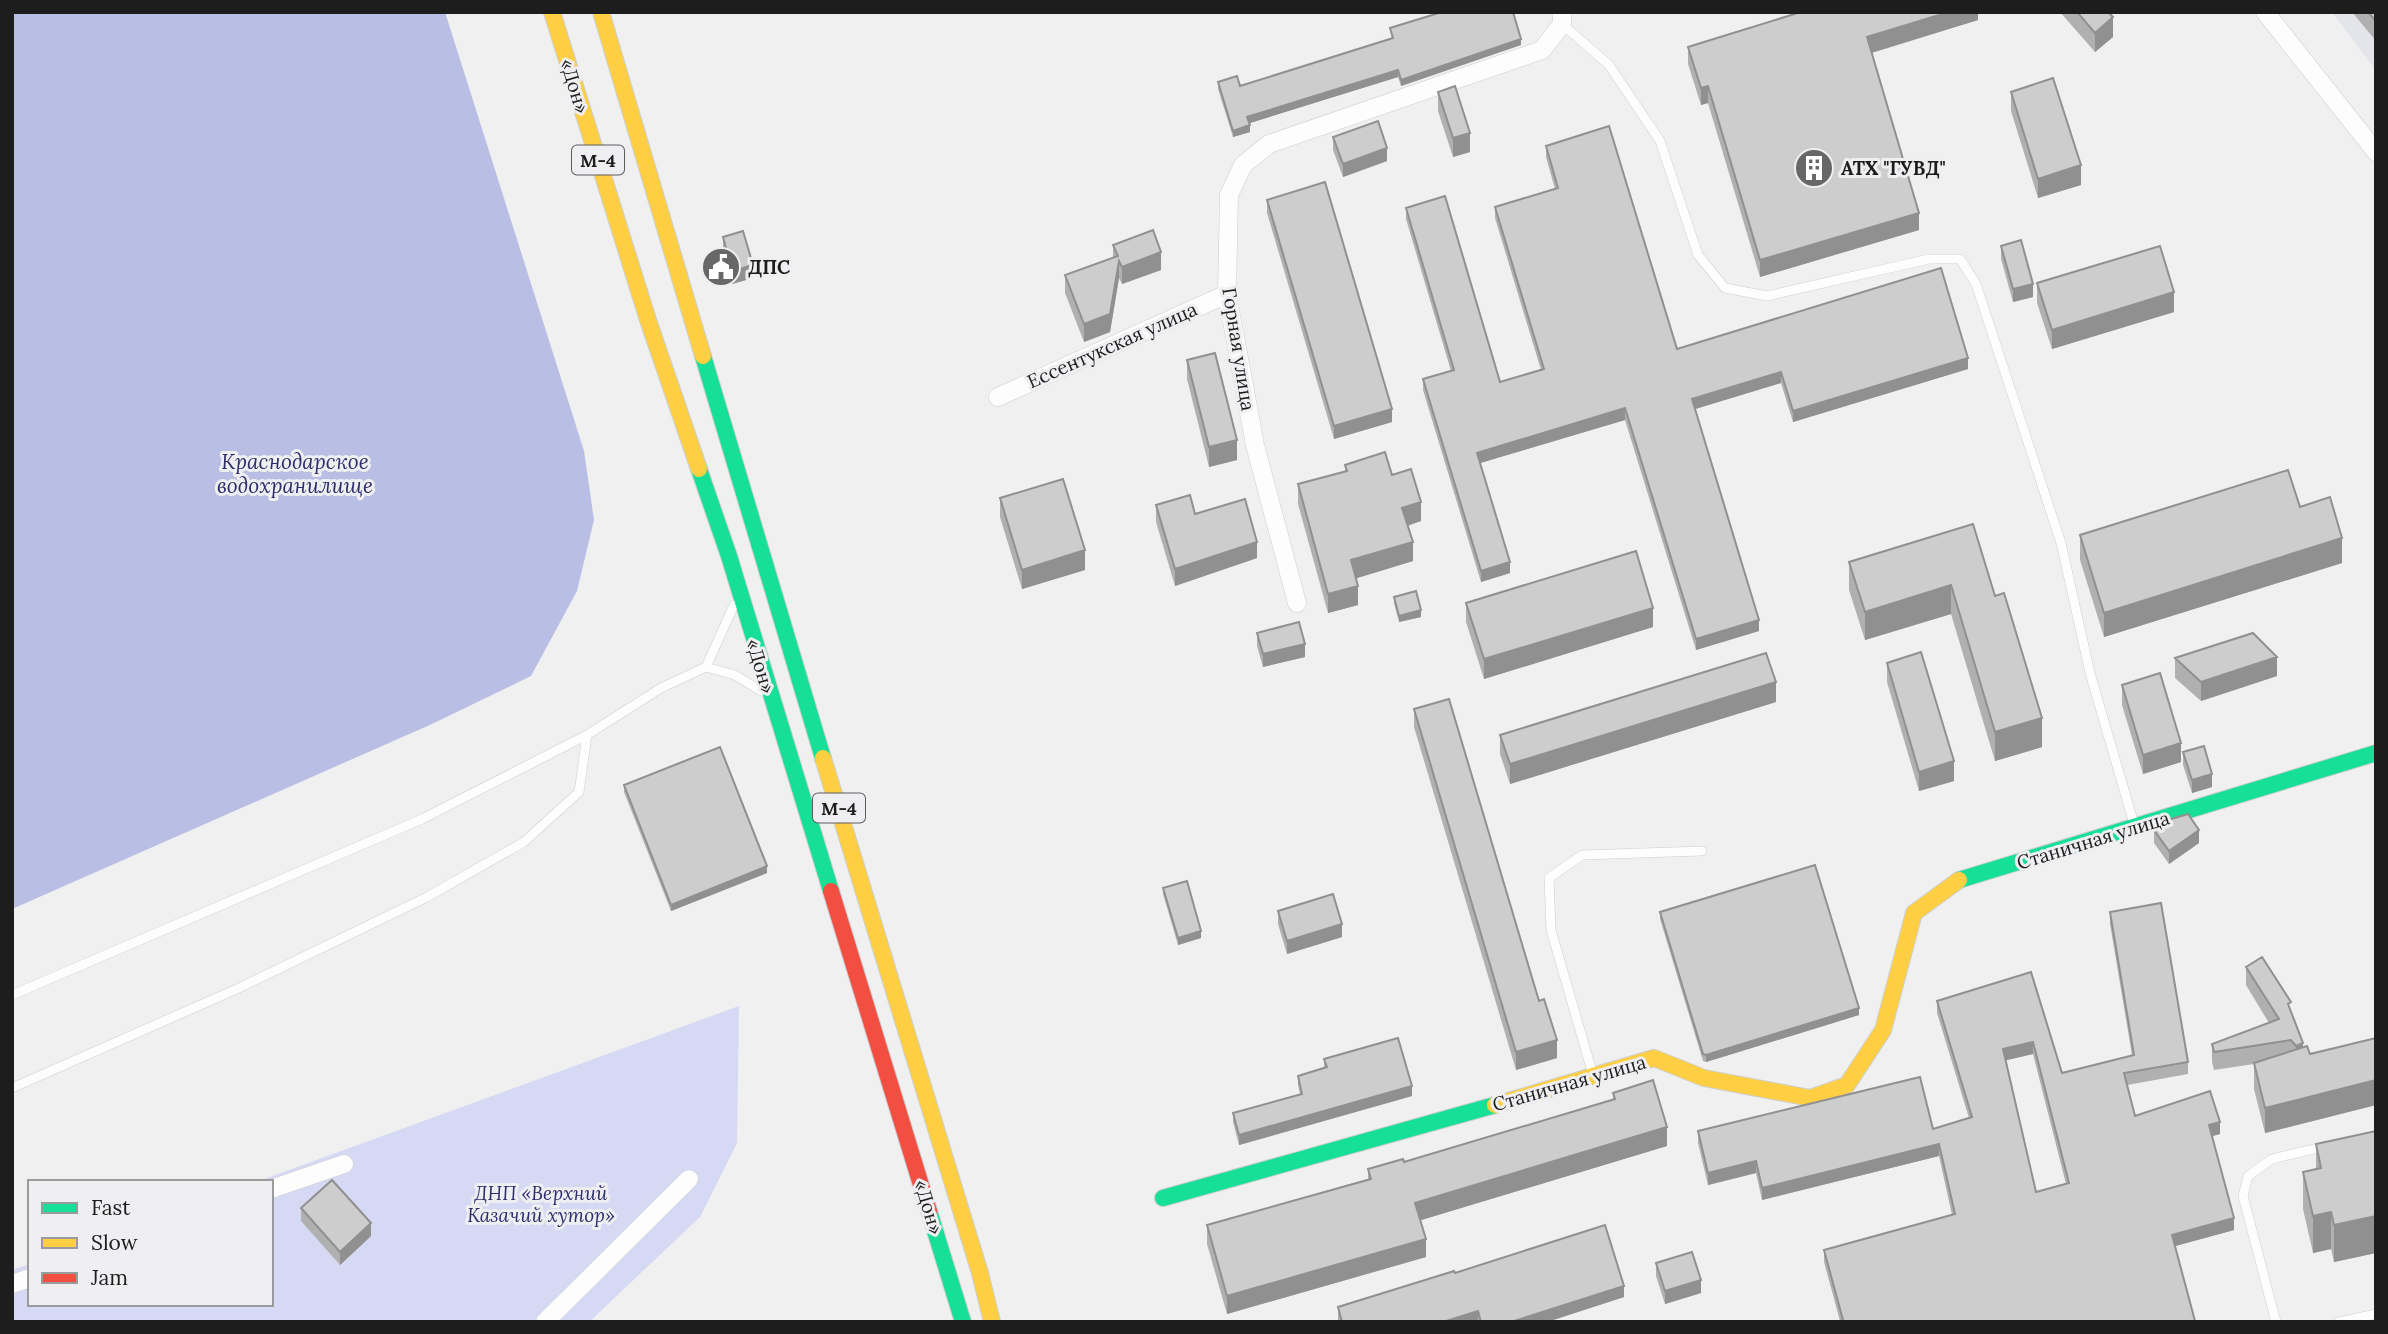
<svg xmlns="http://www.w3.org/2000/svg" width="2388" height="1334" font-family="Lora,serif">
<style>
.built{fill:#e4e4eb}
.green{fill:#d6d9f4}
.water{fill:#b9bee4}
.lines{fill:none;stroke-linecap:round;stroke-linejoin:round}
.lane-casing{stroke:#cdcecf;stroke-width:10}
.street-casing{stroke:#cdcecf;stroke-width:19}
.fast-casing{stroke:#cdcecf;stroke-width:18}
.slow-casing{stroke:#cdcecf;stroke-width:18}
.jam-casing{stroke:#cdcecf;stroke-width:18}
.lane{stroke:#fdfdfd;stroke-width:9}
.street{stroke:#fdfdfd;stroke-width:18}
.fast{stroke:#16e098;stroke-width:16}
.slow{stroke:#ffcf43;stroke-width:16}
.jam{stroke:#f24e42;stroke-width:16}
.wall{fill:#b0b0b1;fill-rule:evenodd}
.shaded-wall{fill:#909090}
.building{fill:#cdcdce;stroke:#909090;stroke-width:2;fill-rule:evenodd}
.labels{text-anchor:middle;dominant-baseline:central;stroke-width:6;stroke-linejoin:round;paint-order:stroke}
.shield{fill:#efeff2;stroke:#5c5c5e;stroke-width:2}
.shield-label{font-size:18px;font-weight:bold;fill:#1d1d1e}
.street-label{font-size:19px;fill:#1d1d1e;stroke:#efeff2}
.poi-label{font-size:19px;font-weight:bold;fill:#1d1d1e;stroke:#efeff2;text-anchor:start}
.park-label{font-size:19px;font-style:italic;fill:#2d2c6c;stroke:#efeff2}
.water-label{font-size:21px;font-style:italic;fill:#2e2d6c;stroke:#efeff2}
</style>
<rect width="100%" height="100%" fill="#f0f0f1"/>
<path class="built" d="M 2332,12 L 2376,12 L 2376,71 Z"/>
<path class="green" d="M 739,1006 L 737,1143 L 700,1217 L 589,1322 L 12,1322 L 12,1270 L 30,1264 L 30,1304 L 271,1304 L 271,1182 L 256,1182 Z"/>
<path class="water" d="M 12,12 L 445,12 L 584,451 L 594,520 L 577,591 L 531,676 L 432,724 L 12,909 Z"/>
<g class="lines">
<defs>
<path id="lane" d="M 1562,24 L 1609,65 L 1660,141 L 1698,255 L 1725,288 L 1767,296 L 1929,259 L 1960,259 L 1976,284 L 2061,543 L 2090,673 L 2134,824
M 706,667 L 735,675 L 761,691
M 12,995 L 422,819 L 587,735
M 1593,1075 L 1551,930 L 1549,878 L 1582,855 L 1702,851
M 12,1088 L 239,988 L 427,897 L 524,842 L 579,792 L 587,735 L 661,688 L 706,667 L 734,605
M 2276,1322 L 2243,1196 L 2248,1176 L 2272,1159 L 2326,1146
M 2339,1322 L 2376,1314"/>
<path id="street" d="M 2265,12 L 2376,152
M 998,397 L 1227,294
M 1297,603 L 1255,445 L 1227,294 L 1229,195 L 1243,165 L 1269,144 L 1542,50 L 1562,24 L 1562,12
M 271,1189 L 344,1164
M 12,1284 L 30,1278
M 545,1322 L 689,1179"/>
<path id="fast" d="M 703,356 L 823,758
M 699,469 L 729,556 L 831,891
M 1959,880 L 2376,753
M 1163,1198 L 1495,1105
M 929,1211 L 963,1322"/>
<path id="slow" d="M 552,12 L 648,320 L 699,469
M 601,12 L 703,356
M 823,758 L 980,1273 L 992,1322
M 1495,1105 L 1654,1058 L 1704,1078 L 1810,1098 L 1847,1085 L 1883,1030 L 1914,913 L 1959,880"/>
<path id="jam" d="M 831,891 L 929,1211"/>
</defs>
<use href="#lane" class="lane-casing"/>
<use href="#street" class="street-casing"/>
<use href="#fast" class="fast-casing"/>
<use href="#slow" class="slow-casing"/>
<use href="#jam" class="jam-casing"/>
<use href="#lane" class="lane"/>
<use href="#street" class="street"/>
<use href="#fast" class="fast"/>
<use href="#slow" class="slow"/>
<use href="#jam" class="jam"/>
</g>
<path class="wall" d="M 1978,12 L 1978,20 L 1872,53 L 1919,230 L 1760,277 L 1708,103 L 1701,105 L 1688,64 L 1688,47 Z
M 2060,12 L 2108,12 L 2113,37 L 2095,52 Z
M 2352,12 L 2376,12 L 2376,41 Z
M 1390,28 L 1521,45 L 1401,86 L 1398,77 L 1249,123 L 1250,132 L 1233,137 L 1218,89 L 1218,82 L 1240,86 L 1392,39 Z
M 1438,92 L 1470,152 L 1453,157 L 1438,111 Z
M 2011,92 L 2081,185 L 2038,198 L 2011,111 Z
M 1333,137 L 1387,161 L 1343,177 L 1333,150 Z
M 1546,146 L 1677,349 L 1968,369 L 1793,422 L 1781,383 L 1695,409 L 1759,631 L 1696,650 L 1625,420 L 1480,463 L 1510,573 L 1481,582 L 1423,390 L 1423,379 L 1451,371 L 1406,219 L 1406,208 L 1500,382 L 1541,370 L 1495,218 L 1495,207 L 1555,189 L 1546,157 Z
M 1267,200 L 1392,422 L 1334,439 L 1267,213 Z
M 723,237 L 753,278 L 732,284 L 723,250 Z
M 1113,245 L 1161,270 L 1122,284 L 1119,278 L 1110,332 L 1084,342 L 1065,293 L 1065,275 L 1113,258 Z
M 2001,246 L 2033,297 L 2013,302 L 2001,259 Z
M 2037,283 L 2174,312 L 2052,349 L 2037,303 Z
M 1187,360 L 1237,460 L 1209,467 L 1187,379 Z
M 1345,465 L 1392,475 L 1421,521 L 1408,526 L 1413,561 L 1356,578 L 1358,605 L 1328,613 L 1298,504 L 1298,484 L 1345,472 Z
M 1000,498 L 1085,570 L 1022,589 L 1000,517 Z
M 1156,505 L 1195,514 L 1257,558 L 1175,586 L 1156,522 Z
M 2300,507 L 2342,563 L 2104,637 L 2080,560 L 2080,535 Z
M 1849,562 L 1995,596 L 2042,747 L 1995,761 L 1951,614 L 1865,640 L 1849,590 Z
M 1394,597 L 1421,617 L 1399,622 L 1394,603 Z
M 1466,603 L 1653,627 L 1484,679 L 1466,622 Z
M 1257,633 L 1305,657 L 1263,667 L 1257,646 Z
M 2175,658 L 2277,676 L 2201,701 L 2175,678 Z
M 1887,663 L 1954,781 L 1919,791 L 1887,682 Z
M 2122,685 L 2181,762 L 2143,774 L 2122,705 Z
M 1776,702 L 1510,784 L 1500,754 L 1500,735 Z
M 1414,709 L 1539,1001 L 1557,1058 L 1516,1070 L 1414,727 Z
M 2183,752 L 2212,787 L 2192,793 L 2183,765 Z
M 624,785 L 767,873 L 671,911 L 624,792 Z
M 2154,830 L 2199,843 L 2169,864 L 2154,843 Z
M 1163,888 L 1201,938 L 1178,945 L 1163,894 Z
M 1278,911 L 1342,937 L 1287,954 L 1278,924 Z
M 1660,912 L 1859,1015 L 1706,1062 L 1703,1061 L 1660,919 Z
M 2110,912 L 2188,1062 L 2188,1074 L 2127,1085 L 2135,1116 L 2220,1134 L 2212,1136 L 2234,1230 L 2175,1246 L 1840,1321 L 1824,1262 L 1824,1250 L 1952,1215 L 1939,1156 L 1762,1200 L 1756,1173 L 1708,1185 L 1698,1143 L 1698,1131 L 1933,1129 L 1969,1118 L 1937,1013 L 1937,1001 L 2031,972 L 2062,1073 L 2132,1055 L 2110,924 ZM 2033,1054 L 2066,1184 L 2036,1192 L 2006,1060 Z
M 2246,967 L 2291,1010 L 2303,1047 L 2310,1054 L 2376,1038 L 2376,1105 L 2265,1133 L 2254,1089 L 2254,1064 L 2214,1070 L 2212,1062 L 2212,1044 L 2269,1023 L 2246,985 Z
M 1324,1059 L 1412,1096 L 1239,1145 L 1233,1122 L 1233,1113 L 1300,1094 L 1298,1085 L 1298,1076 L 1324,1068 Z
M 1613,1093 L 1667,1146 L 1420,1220 L 1426,1257 L 1227,1314 L 1207,1244 L 1207,1225 L 1368,1179 L 1368,1169 L 1404,1162 L 1613,1100 Z
M 2376,1131 L 2376,1253 L 2334,1262 L 2331,1249 L 2313,1253 L 2303,1209 L 2303,1172 L 2316,1169 L 2316,1144 Z
M 301,1208 L 371,1236 L 340,1265 L 301,1221 Z
M 1656,1263 L 1701,1293 L 1665,1304 L 1656,1276 Z
M 1455,1273 L 1624,1297 L 1547,1322 L 1338,1322 L 1338,1307 Z"/>
<path class="shaded-wall" d="M 1949,12 L 1978,12 L 1978,20 L 1867,54 L 1867,37 Z
M 2113,17 L 2113,37 L 2095,52 L 2095,33 Z
M 1521,39 L 1521,45 L 1401,86 L 1401,80 Z
M 1398,70 L 1398,77 L 1247,124 L 1247,117 Z
M 1708,86 L 1708,103 L 1701,105 L 1701,88 Z
M 1250,125 L 1250,132 L 1233,137 L 1233,131 Z
M 1470,133 L 1470,152 L 1453,157 L 1453,138 Z
M 1387,148 L 1387,161 L 1343,177 L 1343,164 Z
M 2081,165 L 2081,185 L 2038,198 L 2038,179 Z
M 1919,213 L 1919,230 L 1760,277 L 1760,260 Z
M 1161,252 L 1161,270 L 1122,284 L 1122,267 Z
M 1119,261 L 1119,278 L 1110,332 L 1084,342 L 1084,324 Z
M 753,265 L 753,278 L 732,284 L 732,271 Z
M 2033,284 L 2033,297 L 2013,302 L 2013,289 Z
M 2174,292 L 2174,312 L 2052,349 L 2052,330 Z
M 1968,358 L 1968,369 L 1793,422 L 1793,411 Z
M 1781,372 L 1781,383 L 1692,410 L 1692,399 Z
M 1625,408 L 1625,420 L 1477,464 L 1477,453 Z
M 1392,409 L 1392,422 L 1334,439 L 1334,426 Z
M 1237,440 L 1237,460 L 1209,467 L 1209,447 Z
M 1421,502 L 1421,521 L 1402,527 L 1402,508 Z
M 2342,538 L 2342,563 L 2104,637 L 2104,613 Z
M 1257,542 L 1257,558 L 1175,586 L 1175,569 Z
M 1413,542 L 1413,561 L 1351,580 L 1351,560 Z
M 1085,550 L 1085,570 L 1022,589 L 1022,570 Z
M 1510,562 L 1510,573 L 1481,582 L 1481,571 Z
M 1951,585 L 1951,614 L 1865,640 L 1865,612 Z
M 1358,586 L 1358,605 L 1328,613 L 1328,594 Z
M 1653,608 L 1653,627 L 1484,679 L 1484,659 Z
M 1421,610 L 1421,617 L 1399,622 L 1399,616 Z
M 1759,620 L 1759,631 L 1696,650 L 1696,639 Z
M 1305,644 L 1305,657 L 1263,667 L 1263,654 Z
M 2277,657 L 2277,676 L 2201,701 L 2201,682 Z
M 1776,682 L 1776,702 L 1510,784 L 1510,764 Z
M 2042,718 L 2042,747 L 1995,761 L 1995,732 Z
M 2181,743 L 2181,762 L 2143,774 L 2143,755 Z
M 1954,761 L 1954,781 L 1919,791 L 1919,772 Z
M 2212,774 L 2212,787 L 2192,793 L 2192,780 Z
M 2199,830 L 2199,843 L 2169,864 L 2169,851 Z
M 767,866 L 767,873 L 671,911 L 671,905 Z
M 1342,924 L 1342,937 L 1287,954 L 1287,941 Z
M 1201,931 L 1201,938 L 1178,945 L 1178,938 Z
M 1859,1008 L 1859,1015 L 1706,1062 L 1706,1055 Z
M 1557,1040 L 1557,1058 L 1516,1070 L 1516,1052 Z
M 2033,1042 L 2033,1054 L 2003,1061 L 2003,1049 Z
M 2303,1043 L 2303,1061 L 2296,1064 L 2296,1046 Z
M 2376,1080 L 2376,1105 L 2265,1133 L 2265,1108 Z
M 1412,1086 L 1412,1096 L 1239,1145 L 1239,1135 Z
M 2220,1122 L 2220,1134 L 2209,1137 L 2209,1125 Z
M 1667,1127 L 1667,1146 L 1415,1222 L 1415,1203 Z
M 1939,1144 L 1939,1156 L 1762,1200 L 1762,1188 Z
M 1756,1161 L 1756,1173 L 1708,1185 L 1708,1173 Z
M 2331,1212 L 2331,1249 L 2313,1253 L 2313,1216 Z
M 2376,1216 L 2376,1253 L 2334,1262 L 2334,1225 Z
M 2234,1218 L 2234,1230 L 2172,1247 L 2172,1235 Z
M 371,1223 L 371,1236 L 340,1265 L 340,1252 Z
M 1426,1239 L 1426,1257 L 1227,1314 L 1227,1296 Z
M 1701,1280 L 1701,1293 L 1665,1304 L 1665,1291 Z
M 1624,1286 L 1624,1297 L 1547,1322 L 1511,1322 Z
M 1478,1311 L 1478,1322 L 1443,1322 Z"/>
<path class="building" d="M 1442,12 L 1513,12 L 1521,39 L 1401,80 L 1398,70 L 1247,117 L 1250,125 L 1233,131 L 1218,82 L 1237,76 L 1240,86 L 1393,38 L 1390,28 Z
M 1801,12 L 1949,12 L 1867,37 L 1919,213 L 1760,260 L 1708,86 L 1701,88 L 1688,47 Z
M 2077,12 L 2108,12 L 2113,17 L 2095,33 Z
M 2368,12 L 2376,12 L 2376,21 Z
M 2053,78 L 2081,165 L 2038,179 L 2011,92 Z
M 1455,86 L 1470,133 L 1453,138 L 1438,92 Z
M 1378,121 L 1387,148 L 1343,164 L 1333,137 Z
M 1609,126 L 1677,349 L 1941,268 L 1968,358 L 1793,411 L 1781,372 L 1692,399 L 1759,620 L 1696,639 L 1625,408 L 1477,453 L 1510,562 L 1481,571 L 1423,379 L 1454,370 L 1406,208 L 1445,196 L 1500,382 L 1544,369 L 1495,207 L 1558,188 L 1546,146 Z
M 1325,182 L 1392,409 L 1334,426 L 1267,200 Z
M 1153,230 L 1161,252 L 1122,267 L 1119,261 L 1110,314 L 1084,324 L 1065,275 L 1118,256 L 1113,245 Z
M 743,231 L 753,265 L 732,271 L 723,237 Z
M 2021,240 L 2033,284 L 2013,289 L 2001,246 Z
M 2160,246 L 2174,292 L 2052,330 L 2037,283 Z
M 1215,353 L 1237,440 L 1209,447 L 1187,360 Z
M 1385,452 L 1392,475 L 1411,469 L 1421,502 L 1402,508 L 1413,542 L 1351,560 L 1358,586 L 1328,594 L 1298,484 L 1347,471 L 1345,465 Z
M 2288,470 L 2300,507 L 2330,497 L 2342,538 L 2104,613 L 2080,535 Z
M 1063,479 L 1085,550 L 1022,570 L 1000,498 Z
M 1190,495 L 1195,514 L 1245,499 L 1257,542 L 1175,569 L 1156,505 Z
M 1973,524 L 1995,596 L 2004,593 L 2042,718 L 1995,732 L 1951,585 L 1865,612 L 1849,562 Z
M 1636,551 L 1653,608 L 1484,659 L 1466,603 Z
M 1416,591 L 1421,610 L 1399,616 L 1394,597 Z
M 1299,622 L 1305,644 L 1263,654 L 1257,633 Z
M 2253,633 L 2277,657 L 2201,682 L 2175,658 Z
M 1921,652 L 1954,761 L 1919,772 L 1887,663 Z
M 1766,653 L 1776,682 L 1510,764 L 1500,735 Z
M 2160,673 L 2181,743 L 2143,755 L 2122,685 Z
M 1449,699 L 1539,1001 L 1544,999 L 1557,1040 L 1516,1052 L 1414,709 Z
M 2204,746 L 2212,774 L 2192,780 L 2183,752 Z
M 720,747 L 767,866 L 671,905 L 624,785 Z
M 2188,814 L 2199,830 L 2169,851 L 2154,830 L 2168,820 Z
M 1815,865 L 1859,1008 L 1706,1055 L 1703,1054 L 1660,912 Z
M 1187,881 L 1201,931 L 1178,938 L 1163,888 Z
M 1333,894 L 1342,924 L 1287,941 L 1278,911 Z
M 2161,903 L 2188,1062 L 2124,1073 L 2135,1116 L 2210,1091 L 2220,1122 L 2209,1125 L 2234,1218 L 2172,1235 L 2195,1321 L 1838,1322 L 1843,1320 L 1824,1250 L 1955,1214 L 1939,1144 L 1762,1188 L 1756,1161 L 1708,1173 L 1698,1131 L 1920,1077 L 1933,1129 L 1972,1117 L 1937,1001 L 2031,972 L 2062,1073 L 2134,1055 L 2110,912 ZM 2033,1042 L 2069,1183 L 2036,1192 L 2003,1049 Z
M 2262,957 L 2291,1002 L 2288,1004 L 2303,1043 L 2296,1046 L 2291,1040 L 2214,1052 L 2212,1044 L 2279,1019 L 2246,967 Z
M 1398,1038 L 1412,1086 L 1239,1135 L 1233,1113 L 1302,1094 L 1298,1076 L 1327,1067 L 1324,1059 Z
M 2376,1038 L 2376,1080 L 2265,1108 L 2254,1063 L 2307,1046 L 2310,1054 Z
M 1653,1080 L 1667,1127 L 1415,1203 L 1426,1239 L 1227,1296 L 1207,1225 L 1371,1179 L 1368,1169 L 1403,1159 L 1404,1162 L 1615,1099 L 1613,1093 Z
M 2376,1131 L 2376,1216 L 2334,1225 L 2331,1212 L 2313,1216 L 2303,1172 L 2321,1168 L 2316,1144 Z
M 332,1180 L 371,1223 L 340,1252 L 301,1208 Z
M 1605,1225 L 1624,1286 L 1511,1322 L 1481,1322 L 1478,1311 L 1443,1322 L 1342,1322 L 1338,1307 L 1454,1271 L 1455,1273 Z
M 1692,1252 L 1701,1280 L 1665,1291 L 1656,1263 Z"/>
<defs>
<symbol id="building-disc" viewBox="-11 -11 22 22"><circle r="9.5" fill="#676768" stroke="#efeff2"/><path d="M-4-6H4V6H1V3H-1V6H-4ZM-2.5-4.3h1.7v1.8h-1.7ZM.8-4.3h1.7v1.8H.8ZM-2.5-1h1.7V.8h-1.7ZM.8-1h1.7V.8H.8Z" fill="#fff"/></symbol>
<symbol id="civic-disc" viewBox="-11 -11 22 22"><circle r="9.5" fill="#676768" stroke="#efeff2"/><path d="M-.6-6.5H3V-4.5H.6V-3L4-1V1h2V6H-6V1h2V-1L-.6-3ZM-1.2 2.5V6h2.4V2.5Z" fill="#fff"/></symbol>
</defs>
<g fill-rule="evenodd">
<use href="#building-disc" x="1792" y="146" width="44" height="44"/>
<use href="#civic-disc" x="699" y="245" width="44" height="44"/>
</g>
<g class="labels">
<g class="shield">
<rect x="572" y="145.5" width="52" height="29" rx="5"/>
<rect x="813" y="793.5" width="52" height="29" rx="5"/>
</g>
<g class="shield-label">
<text x="598" y="160">М-4</text>
<text x="839" y="808">М-4</text>
</g>
<g class="street-label">
<text transform="translate(575 86) rotate(73)">«Дон»</text>
<text transform="translate(1112 345) rotate(-24)">Ессентукская улица</text>
<text transform="translate(1239 349) rotate(81)">Горная улица</text>
<text transform="translate(761 666) rotate(73)">«Дон»</text>
<text transform="translate(2093 840) rotate(-17)">Станичная улица</text>
<text transform="translate(1569 1083) rotate(-16)">Станичная улица</text>
<text transform="translate(929 1207) rotate(73)">«Дон»</text>
</g>
<g class="poi-label">
<text x="1841" y="168">АТХ "ГУВД"</text>
<text x="748" y="267">ДПС</text>
</g>
<g class="park-label">
<text x="541" y="1193">ДНП «Верхний<tspan x="541" dy="22">Казачий хутор»</tspan></text>
</g>
<g class="water-label">
<text x="295" y="461">Краснодарское<tspan x="295" dy="24">водохранилище</tspan></text>
</g>
</g>
<rect width="2388" height="1334" fill="none" stroke="#1d1d1e" stroke-width="28"/>
<rect x="28" y="1180" width="245" height="126" fill="#efeff2" stroke="#9b9b9d" stroke-width="2"/>
<rect x="42" y="1203" width="35" height="10" fill="#16e098" stroke="#9b9b9d" stroke-width="2"/>
<text x="91" y="1215" font-size="21" fill="#1d1d1e">Fast</text>
<rect x="42" y="1238" width="35" height="10" fill="#ffcf43" stroke="#9b9b9d" stroke-width="2"/>
<text x="91" y="1250" font-size="21" fill="#1d1d1e">Slow</text>
<rect x="42" y="1273" width="35" height="10" fill="#f24e42" stroke="#9b9b9d" stroke-width="2"/>
<text x="91" y="1285" font-size="21" fill="#1d1d1e">Jam</text>
</svg>
